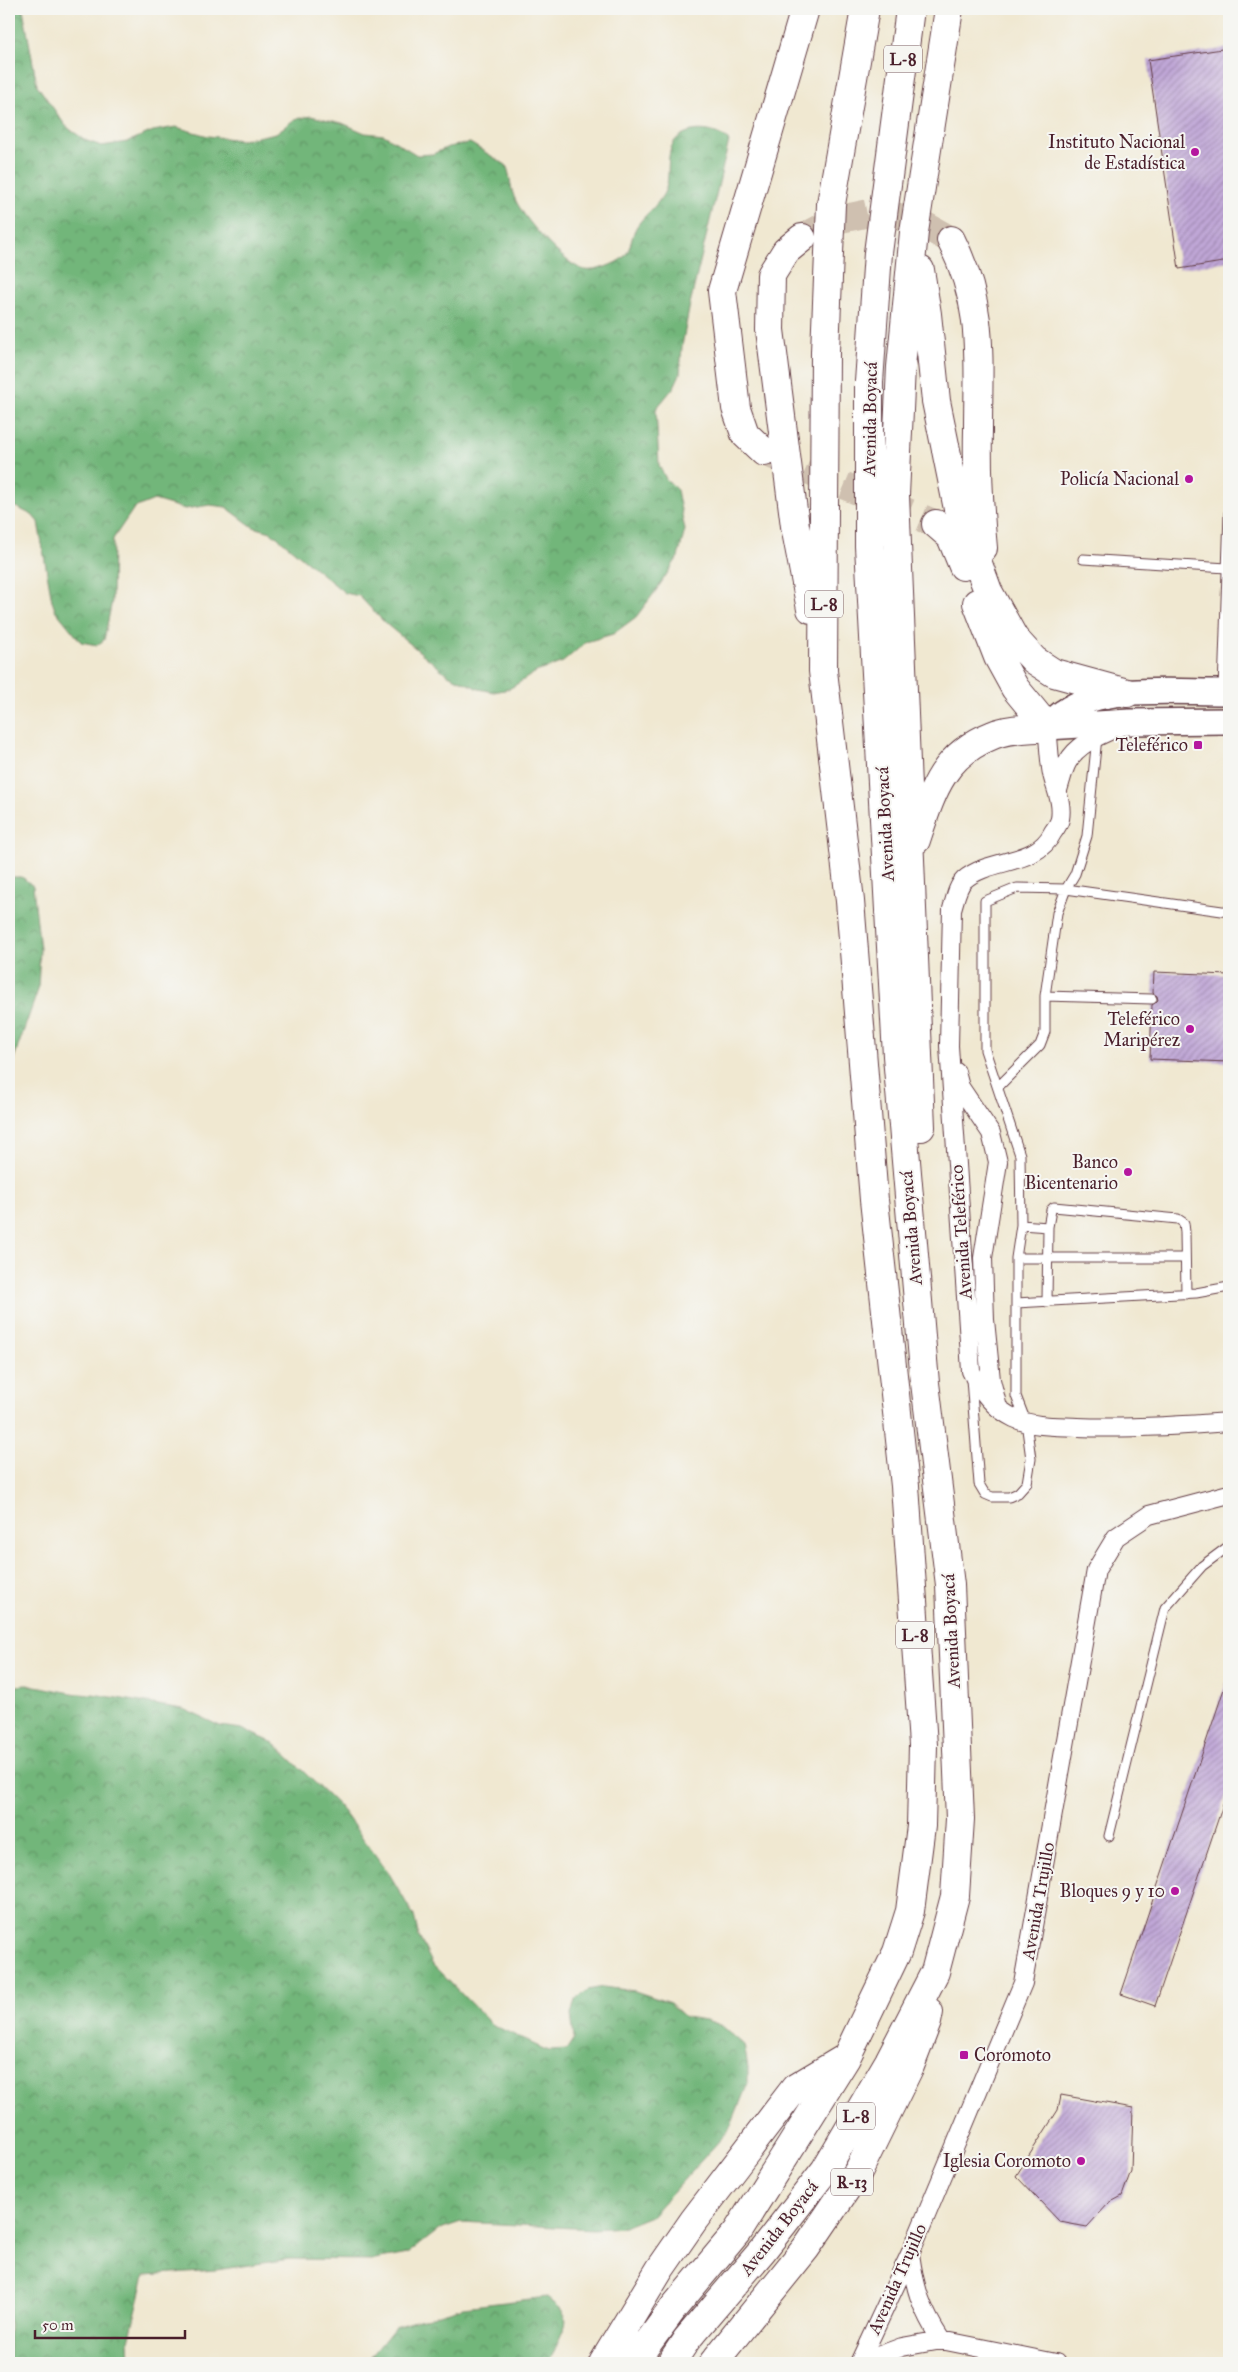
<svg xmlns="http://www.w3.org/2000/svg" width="1238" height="2372" font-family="'IM FELL Great Primer',serif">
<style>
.forest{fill:url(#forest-crowns);stroke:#5e6a52}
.building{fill:url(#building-hatch)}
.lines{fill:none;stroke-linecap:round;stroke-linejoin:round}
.highway-tunnel{stroke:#cfc0b0;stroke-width:28;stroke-dasharray:28 14;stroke-linecap:butt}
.lane-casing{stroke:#633d44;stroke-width:11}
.street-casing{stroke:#633d44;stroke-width:20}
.secondary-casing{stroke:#633d44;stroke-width:28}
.highway-casing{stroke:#633d44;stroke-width:30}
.lane{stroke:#fff;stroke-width:9}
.street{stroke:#fff;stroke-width:18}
.secondary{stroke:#fff;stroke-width:25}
.highway{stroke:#fff;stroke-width:28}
.poi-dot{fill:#b5179e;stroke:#f6f6f2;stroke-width:2}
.labels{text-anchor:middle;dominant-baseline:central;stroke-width:4;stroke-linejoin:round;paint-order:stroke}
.shield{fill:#f6f6f2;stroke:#7e6067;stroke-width:1}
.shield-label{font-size:16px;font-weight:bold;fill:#4a1f2b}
.poi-label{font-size:18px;fill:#4a1f2b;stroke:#f6f6f2;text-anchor:end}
.street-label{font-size:18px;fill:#4a1f2b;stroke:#f6f6f2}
</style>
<defs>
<pattern id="forest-crowns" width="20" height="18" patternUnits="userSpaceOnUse" patternTransform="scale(1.25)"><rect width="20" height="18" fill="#72b67a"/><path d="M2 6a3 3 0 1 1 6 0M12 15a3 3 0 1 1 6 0" fill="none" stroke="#609364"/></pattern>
<pattern id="building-hatch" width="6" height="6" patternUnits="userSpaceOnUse" patternTransform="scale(1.25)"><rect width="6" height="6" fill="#c0a7d7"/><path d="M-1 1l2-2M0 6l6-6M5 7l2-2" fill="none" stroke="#9e87af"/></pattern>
</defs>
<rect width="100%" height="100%" fill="#f6f6f2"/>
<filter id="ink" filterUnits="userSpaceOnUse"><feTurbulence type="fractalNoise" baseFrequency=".02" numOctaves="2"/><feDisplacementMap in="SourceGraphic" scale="10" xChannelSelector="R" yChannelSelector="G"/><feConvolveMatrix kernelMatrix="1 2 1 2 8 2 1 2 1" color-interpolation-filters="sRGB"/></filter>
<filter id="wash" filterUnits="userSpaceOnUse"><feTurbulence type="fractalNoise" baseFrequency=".0096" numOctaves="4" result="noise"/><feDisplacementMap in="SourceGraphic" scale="20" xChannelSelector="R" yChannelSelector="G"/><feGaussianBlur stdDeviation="1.12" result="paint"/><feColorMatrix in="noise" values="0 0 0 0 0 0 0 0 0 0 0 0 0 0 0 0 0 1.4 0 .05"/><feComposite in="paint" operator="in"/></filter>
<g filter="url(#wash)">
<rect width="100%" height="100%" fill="#f0e8d1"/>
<path class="forest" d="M 9,9 L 23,9 L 37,85 L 65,125 L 72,131 L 87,141 L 102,146 L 127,142 L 153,131 L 176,127 L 208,136 L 242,140 L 276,133 L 295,119 L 311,116 L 342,123 L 365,133 L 384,135 L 417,155 L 433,154 L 448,147 L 470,143 L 506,165 C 511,176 510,190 516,201 C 525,220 564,265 585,270 C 595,272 616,264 624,257 C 632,248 631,235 637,226 C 645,214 656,208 664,193 C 672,178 664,157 674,142 C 686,125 716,128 729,141 L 690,304 L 682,346 L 680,374 L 674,387 L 656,409 L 659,465 L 666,479 L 677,490 L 685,530 L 678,557 L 655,592 L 636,617 L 613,634 L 586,642 L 563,662 L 536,672 L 509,689 L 494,692 L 479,689 L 448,675 L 386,624 L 359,596 L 345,593 L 271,532 L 253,527 L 226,507 L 210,505 L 185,509 L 154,500 L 134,508 L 113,539 L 112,601 L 104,640 L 97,645 L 81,642 L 55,610 L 52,601 L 38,522 L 32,515 L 16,507 L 9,508 Z
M 9,877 L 22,877 L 33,886 L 40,949 L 38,990 L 13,1061 L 9,1066 Z
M 26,1685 C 45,1686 78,1697 93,1694 L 183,1709 L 220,1726 L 242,1729 L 274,1743 L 340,1807 L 390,1875 L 414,1916 L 419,1937 L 433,1965 L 491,2024 L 548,2051 L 566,2050 L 574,2038 L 571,2015 L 575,2000 L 588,1990 L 603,1987 L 635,1991 L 670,2003 L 685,2017 L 706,2020 L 721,2025 L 744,2045 L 748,2067 L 748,2083 L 729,2130 L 651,2216 L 624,2227 L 593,2229 L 461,2222 L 440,2229 L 408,2254 L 375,2260 L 289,2259 L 216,2270 L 145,2275 L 129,2340 L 130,2363 L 9,2363 L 9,1687 Z
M 547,2297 L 561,2309 L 567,2321 L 549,2363 L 366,2363 L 395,2327 L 463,2307 Z"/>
<g id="blocks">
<path class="building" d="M 1229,48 L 1229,261 L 1179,269 L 1148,60 Z
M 1154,972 L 1229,975 L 1229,1062 L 1150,1059 L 1152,1005 L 1158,1000 L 1157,996 L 1153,993 Z
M 1226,1683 L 1229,1683 L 1229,1787 L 1155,2006 L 1121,1994 Z
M 1061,2095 L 1133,2108 L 1131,2171 L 1122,2196 L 1109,2203 L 1087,2227 L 1060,2222 L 1016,2176 L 1058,2110 Z"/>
</g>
</g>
<g filter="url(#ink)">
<use href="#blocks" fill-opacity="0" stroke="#633d44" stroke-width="1"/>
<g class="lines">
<path class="highway-tunnel" d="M 802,238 L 836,220 L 874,212 L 915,220 L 951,240
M 767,453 L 936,524"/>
<defs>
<path id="lane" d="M 1083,559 L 1227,568
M 1223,690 L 1229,513
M 1045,996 L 1152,999
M 998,1087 L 1040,1045 L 1045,1032 L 1045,996 L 1057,913 L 1066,889 L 1075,874 L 1087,836 L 1097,737
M 1021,1225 L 1048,1227 L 1051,1210 L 1054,1207 L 1178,1219 L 1184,1223 L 1185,1232 L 1186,1294
M 1016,1258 L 1184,1258
M 1047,1302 L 1048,1227
M 1016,1303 L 1196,1293 L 1229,1287
M 971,1379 L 979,1484 L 985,1494 L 992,1497 L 1009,1497 L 1018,1493 L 1027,1483 L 1031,1459 L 1026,1422 L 1016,1396 L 1016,1258 L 1021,1225 L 1020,1155 L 985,1050 L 985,901 L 1017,888 L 1066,889 L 1229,912
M 1109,1836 L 1165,1608 L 1202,1566 L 1229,1546"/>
<path id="street" d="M 1047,727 C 1049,742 1049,759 1052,774 C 1055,788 1063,802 1060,819 C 1059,823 1056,828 1053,832 C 1036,867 990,857 964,880 C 957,887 955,900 952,909 L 949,1046 L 971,1371 C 981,1391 993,1408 1014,1418 C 1033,1427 1057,1426 1077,1427 C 1128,1429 1178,1426 1229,1422
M 1058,790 C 1061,781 1063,771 1067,763 C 1077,744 1100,735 1119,727
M 956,1072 L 960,1087 L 991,1133 L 998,1162 L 983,1258 L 985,1320 L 991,1380 L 998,1408
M 910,2254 C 915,2289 921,2309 941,2340
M 859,2363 L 910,2254 L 1023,1983 L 1096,1570 L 1116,1537 L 1149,1515 L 1229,1494
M 859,2363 L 902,2347 L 941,2340 L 1056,2363"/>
<path id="secondary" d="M 1047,727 C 1052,722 1058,716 1064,712 C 1104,683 1181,693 1229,692
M 1047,727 L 1130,722 L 1229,721"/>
<path id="highway" d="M 802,238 L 786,251 L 771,275 L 770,330 L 795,526 L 811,609
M 951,240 C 985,307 978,358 978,430 C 977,469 979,508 983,548
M 920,270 L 927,314 L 936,401 L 958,509 L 988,591 L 1014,638 L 1034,660 L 1054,673 L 1127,693
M 764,452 L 745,434 L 736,408 L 722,291 L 805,9
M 936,524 L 951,537 L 963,566
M 977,603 L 998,657 L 1015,688 L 1047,727
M 916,840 C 932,792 942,755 993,735 C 1009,728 1030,729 1047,727
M 921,1127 L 895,495 L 901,367 L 914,232 L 949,9
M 603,2363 L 660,2269 L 694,2220 L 795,2088 L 842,2060
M 633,2363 L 675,2306 L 737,2232 L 846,2058 L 897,1952 L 910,1911 L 921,1826 L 923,1745 L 905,1486 L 874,1200 L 850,901 L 823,671 L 825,352 L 831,204 L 865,9
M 671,2363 L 687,2339 L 762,2251 L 825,2170 L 889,2061 L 935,1972 L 955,1896 L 960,1819 L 950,1585 L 925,1383 L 897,1056 L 869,546 L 869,382 L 878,253 L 910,9
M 713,2363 L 806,2248 L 859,2170 L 910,2066 L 927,2022 L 929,2012"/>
</defs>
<use href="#lane" class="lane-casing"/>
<use href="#street" class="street-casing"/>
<use href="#secondary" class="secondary-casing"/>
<use href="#highway" class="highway-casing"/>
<use href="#lane" class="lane"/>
<use href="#street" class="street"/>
<use href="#secondary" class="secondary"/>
<use href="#highway" class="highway"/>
</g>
</g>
<g class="poi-dot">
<circle cx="1195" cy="152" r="5"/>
<circle cx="1189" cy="479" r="5"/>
<rect x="1193" y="740" width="10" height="10" rx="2.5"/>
<circle cx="1190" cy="1029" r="5"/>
<circle cx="1128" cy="1172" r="5"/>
<circle cx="1175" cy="1891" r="5"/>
<rect x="959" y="2050" width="10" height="10" rx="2.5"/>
<circle cx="1081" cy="2161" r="5"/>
</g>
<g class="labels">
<g class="shield">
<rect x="884" y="45.5" width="38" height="27" rx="4"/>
<rect x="805" y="590.5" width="38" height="27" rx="4"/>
<rect x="896" y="1621.5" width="38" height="27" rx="4"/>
<rect x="837" y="2102.5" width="38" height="27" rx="4"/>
<rect x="831" y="2168.5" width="42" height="27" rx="4"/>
</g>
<g class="shield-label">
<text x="903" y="59">L-8</text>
<text x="824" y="604">L-8</text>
<text x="915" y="1635">L-8</text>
<text x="856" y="2116">L-8</text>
<text x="852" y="2182">R-13</text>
</g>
<g class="poi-label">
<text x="1185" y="142">Instituto Nacional<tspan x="1185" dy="21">de Estadística</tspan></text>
<text x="1179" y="479">Policía Nacional</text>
<text x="1188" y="745">Teleférico</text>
<text x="1180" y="1019">Teleférico<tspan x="1180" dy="21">Maripérez</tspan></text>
<text x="1118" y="1162">Banco<tspan x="1118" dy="21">Bicentenario</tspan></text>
<text x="1165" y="1891">Bloques 9 y 10</text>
<text x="974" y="2055" text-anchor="start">Coromoto</text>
<text x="1071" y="2161">Iglesia Coromoto</text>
</g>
<g class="street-label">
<text transform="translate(870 419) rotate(-89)">Avenida Boyacá</text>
<text transform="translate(885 824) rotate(-93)">Avenida Boyacá</text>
<text transform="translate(911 1228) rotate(-95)">Avenida Boyacá</text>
<text transform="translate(961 1232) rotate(-94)">Avenida Teleférico</text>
<text transform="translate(951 1631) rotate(-93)">Avenida Boyacá</text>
<text transform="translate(1038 1901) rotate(-80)">Avenida Trujillo</text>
<text transform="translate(779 2228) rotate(-52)">Avenida Boyacá</text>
<text transform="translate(897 2279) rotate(-66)">Avenida Trujillo</text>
</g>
</g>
<rect width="1238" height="2372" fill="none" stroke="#f6f6f2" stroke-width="30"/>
<path d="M35 2330v8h150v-8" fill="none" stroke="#4a1f2b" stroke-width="2.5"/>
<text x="42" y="2330" font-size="15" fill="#4a1f2b" stroke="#f6f6f2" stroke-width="4" paint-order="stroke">50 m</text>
</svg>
